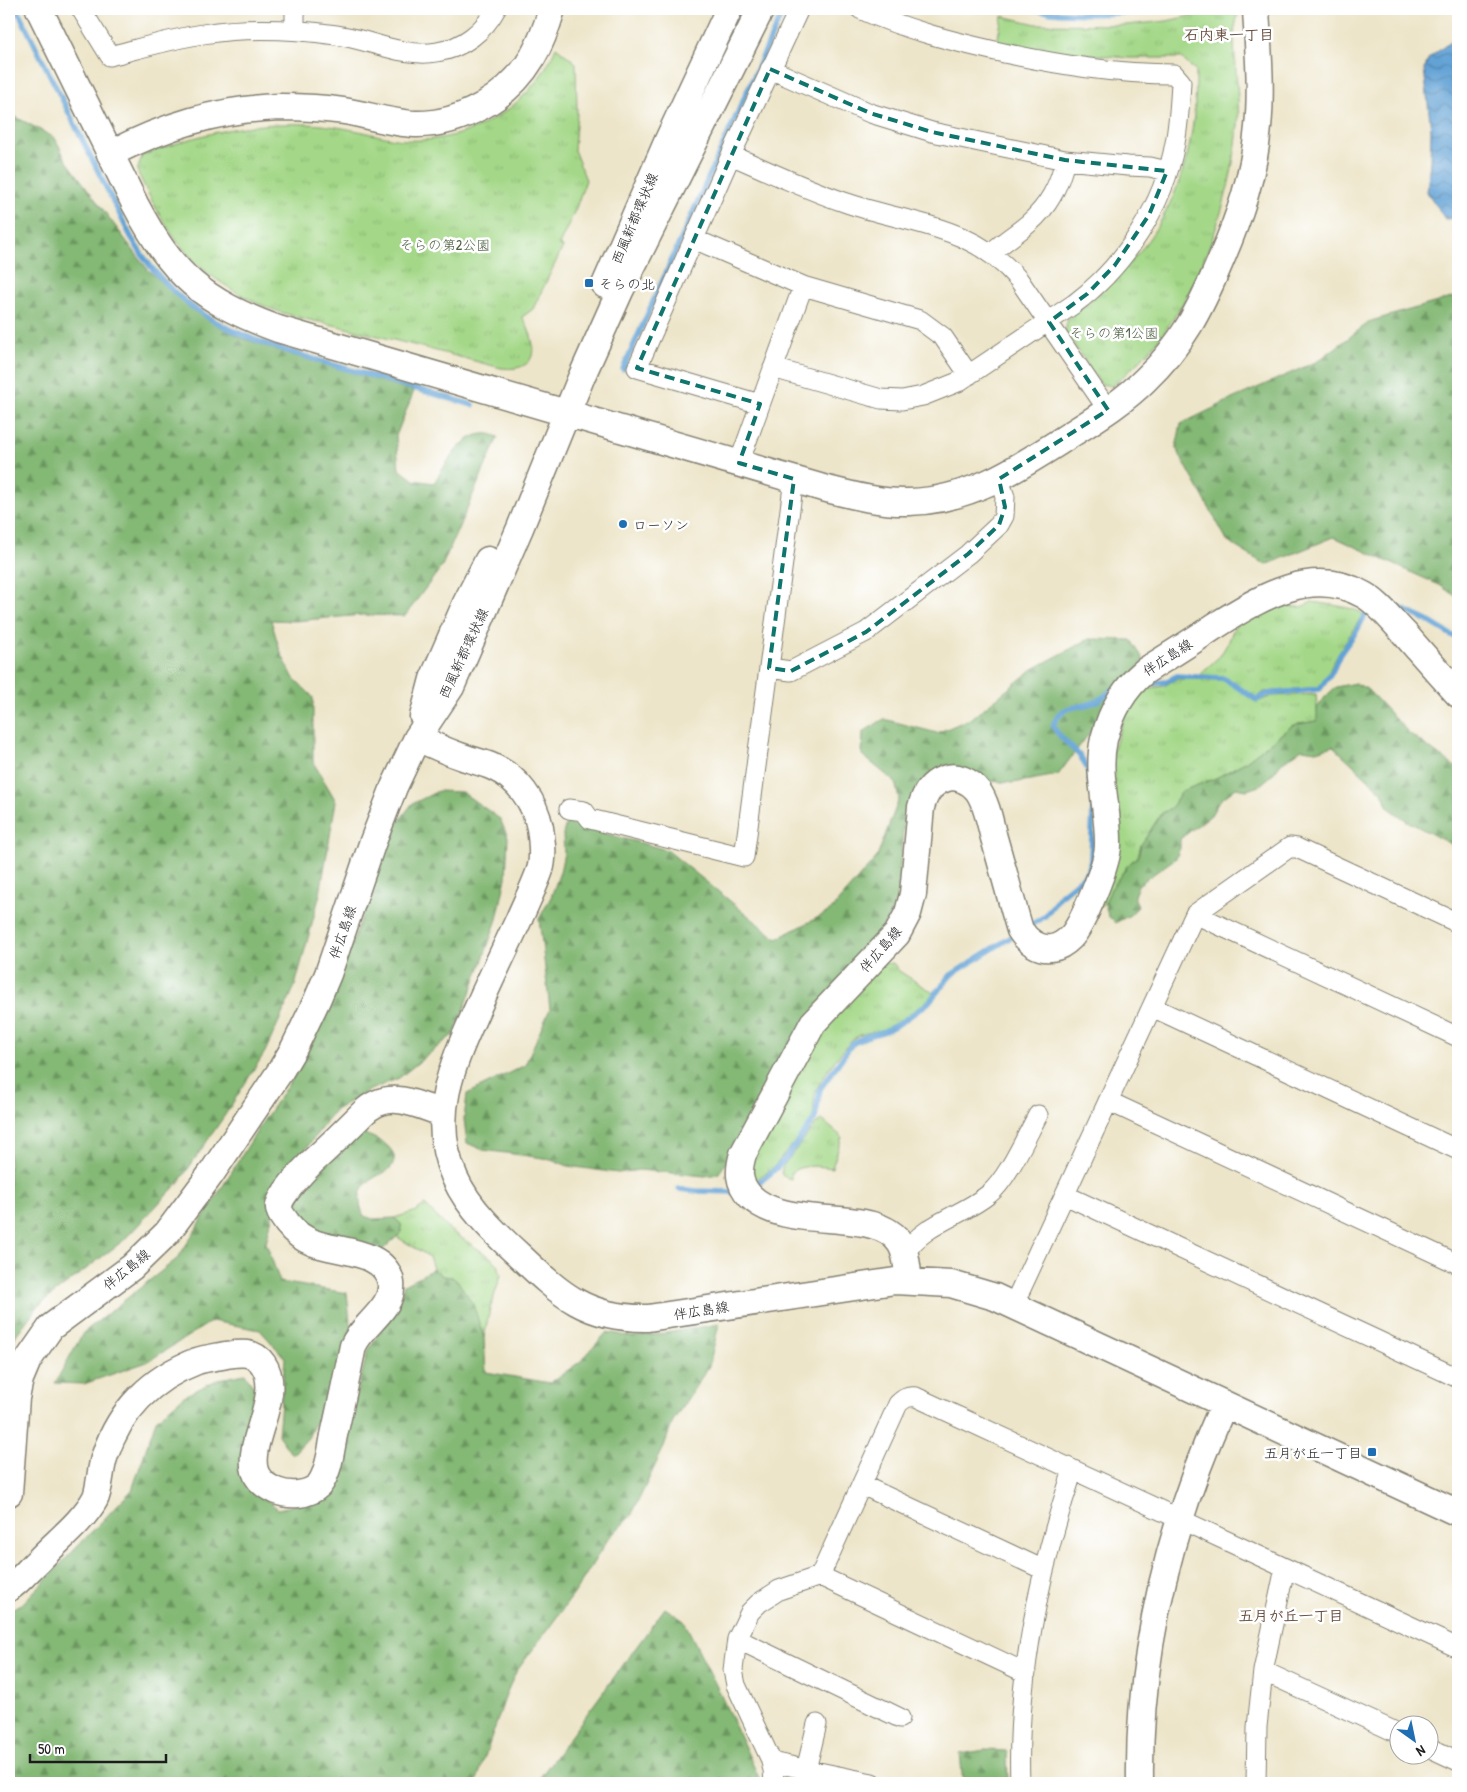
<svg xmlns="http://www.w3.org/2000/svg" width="1467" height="1792" font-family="'Patrick Hand','Klee One',sans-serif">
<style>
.grass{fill:url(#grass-tufts);stroke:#607a52}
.forest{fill:url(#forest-firs);stroke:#506a48}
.water{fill:url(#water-waves);stroke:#3f5f78}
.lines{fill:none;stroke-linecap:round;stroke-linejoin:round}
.stream{stroke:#62a2d5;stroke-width:5.5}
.street-casing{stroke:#848072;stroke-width:21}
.secondary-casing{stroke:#848072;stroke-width:29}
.street{stroke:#fff;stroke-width:19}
.secondary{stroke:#fff;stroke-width:26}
.marked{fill:none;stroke:#0f766e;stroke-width:4;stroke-dasharray:10 6;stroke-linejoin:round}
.poi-dot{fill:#1f6fb2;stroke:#fff;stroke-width:2}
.labels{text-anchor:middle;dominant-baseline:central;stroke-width:5;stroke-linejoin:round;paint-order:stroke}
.street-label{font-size:14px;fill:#1c1c1c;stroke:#fff}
.park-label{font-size:14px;fill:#4c5e42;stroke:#fff}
.poi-label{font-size:14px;fill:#1c1c1c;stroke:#fff;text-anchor:start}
.neighbourhood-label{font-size:15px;font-weight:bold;fill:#664b3d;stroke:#fff}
</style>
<defs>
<pattern id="grass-tufts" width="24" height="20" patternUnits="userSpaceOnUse" patternTransform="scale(1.25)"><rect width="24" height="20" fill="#a4d888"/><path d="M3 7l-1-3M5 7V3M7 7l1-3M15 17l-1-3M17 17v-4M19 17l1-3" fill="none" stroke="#8db975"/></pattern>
<pattern id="forest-firs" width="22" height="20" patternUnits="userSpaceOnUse" patternTransform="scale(1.25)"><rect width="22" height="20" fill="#83b874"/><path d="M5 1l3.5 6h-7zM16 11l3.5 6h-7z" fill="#6a955e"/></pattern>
<pattern id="water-waves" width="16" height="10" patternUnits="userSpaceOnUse" patternTransform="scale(1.25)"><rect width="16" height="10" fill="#62a2d5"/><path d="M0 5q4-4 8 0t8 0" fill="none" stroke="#5083ac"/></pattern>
</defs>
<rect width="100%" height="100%" fill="#fff"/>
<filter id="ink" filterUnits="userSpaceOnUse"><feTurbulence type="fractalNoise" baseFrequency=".02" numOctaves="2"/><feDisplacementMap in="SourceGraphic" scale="10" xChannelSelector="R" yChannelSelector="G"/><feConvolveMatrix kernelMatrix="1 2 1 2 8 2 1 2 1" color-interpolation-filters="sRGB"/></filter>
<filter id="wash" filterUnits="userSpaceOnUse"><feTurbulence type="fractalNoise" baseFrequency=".0096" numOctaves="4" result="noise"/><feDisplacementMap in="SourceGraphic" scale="20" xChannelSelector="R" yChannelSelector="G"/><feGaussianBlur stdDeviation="1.12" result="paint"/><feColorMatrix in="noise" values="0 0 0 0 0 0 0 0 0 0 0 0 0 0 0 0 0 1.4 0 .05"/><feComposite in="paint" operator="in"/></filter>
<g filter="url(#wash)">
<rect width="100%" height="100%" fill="#ede5c9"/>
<path class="grass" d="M 1214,9 L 1239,9 C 1237,17 1235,26 1234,35 C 1234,66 1240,96 1238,126 C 1232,200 1198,297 1148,352 C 1137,364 1125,375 1112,386 L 1101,384 L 1065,332 L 1068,318 C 1157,253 1197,182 1196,71 L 1181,58 L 1128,58 L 1033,49 L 1032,51 L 997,43 L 1002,16 L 1036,24 L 1126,25 L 1167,21 L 1207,12 Z
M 556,47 L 576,63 L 577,113 L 574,150 L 586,180 L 576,208 L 559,245 L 563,247 L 533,309 L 522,317 C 538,342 541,373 501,368 C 452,355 403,342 354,330 C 329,323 302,320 277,311 C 253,303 221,285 202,268 C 172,242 154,206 137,171 L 142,156 C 187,138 233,125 282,124 C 305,123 330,125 353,130 C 371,133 388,139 405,140 C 470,144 532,107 556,47 Z
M 1312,602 C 1324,604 1355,607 1363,614 C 1355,628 1347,639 1339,652 C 1331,664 1329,677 1318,687 L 1264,692 L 1257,698 L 1229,679 L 1222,676 L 1201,675 L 1201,673 L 1220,656 L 1229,641 L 1234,627 L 1250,617 L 1259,617 L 1278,606 L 1301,607 Z
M 1176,679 L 1221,680 L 1227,682 L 1254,701 L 1257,702 L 1272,696 L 1316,694 L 1318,721 L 1293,725 L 1245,762 L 1216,778 L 1182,791 L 1172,807 L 1161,814 L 1141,845 L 1138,856 L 1128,865 L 1111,889 L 1105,903 L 1094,910 L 1109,762 L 1134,690 L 1164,686 Z
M 893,963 L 899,971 L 934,993 C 925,1005 898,1023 884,1029 C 874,1033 865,1031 855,1038 C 845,1045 818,1082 815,1094 C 813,1105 815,1114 810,1124 L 771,1170 L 751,1182 L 748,1159 L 813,1034 L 882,964 Z
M 822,1120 L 842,1137 L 832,1168 C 818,1166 804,1164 791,1172 L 791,1179 L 783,1176 L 781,1173 L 783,1166 L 815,1125 Z
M 425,1205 L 451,1231 L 490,1257 L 498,1264 L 501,1275 L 490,1309 L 484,1338 L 479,1325 L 452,1277 L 443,1276 L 433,1269 L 430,1259 L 425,1254 L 397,1237 L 402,1232 L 401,1224 L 394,1218 L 414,1212 Z"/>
<path class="forest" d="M 9,115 L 16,117 L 55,138 L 66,160 L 148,270 L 191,309 L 219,326 L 242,338 L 286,353 L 414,391 L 396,436 L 399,469 L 414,480 L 434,483 C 445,466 460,436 483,434 C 488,433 493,435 498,437 L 442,566 L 405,616 L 362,615 L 295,621 L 271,620 L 280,651 L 293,677 L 313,697 L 313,762 L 336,801 L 320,894 L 295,986 L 265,1052 L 225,1115 L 179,1182 L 124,1240 L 39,1305 L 16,1335 L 9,1351 Z
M 1458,296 L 1458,598 L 1441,586 L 1334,537 L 1266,565 L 1228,542 L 1176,448 L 1181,424 L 1232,399 L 1318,361 L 1371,321 Z
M 1089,639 L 1131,640 L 1144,660 L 1058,775 L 1013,783 L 930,776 L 905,808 L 897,900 L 874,946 L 765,1095 L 726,1163 L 718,1174 L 705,1176 L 639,1170 L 618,1173 L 568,1166 L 551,1159 L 483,1150 L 467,1143 L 464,1119 L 467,1094 L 525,1065 L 550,1009 L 539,919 L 551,897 L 560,872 L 564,853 L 563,834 L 566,823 L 667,850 L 777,939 L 830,911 L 877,857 L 899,799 L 895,782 L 862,755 L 863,732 L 884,719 L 937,733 L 972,718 L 1033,669 Z
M 1355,683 L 1367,689 L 1410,734 L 1458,769 L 1458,848 L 1407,821 L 1388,807 L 1382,792 L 1333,746 L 1316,751 L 1302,749 L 1281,763 L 1272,775 L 1259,786 L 1247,790 L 1236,788 L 1219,801 L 1211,815 L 1180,839 L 1180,848 L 1176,858 L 1138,885 L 1134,896 L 1138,907 L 1130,915 L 1115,923 L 1108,916 L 1105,903 L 1111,889 L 1128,865 L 1138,856 L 1141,845 L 1161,814 L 1172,807 L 1182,791 L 1216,778 L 1245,762 L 1293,725 L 1317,721 L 1317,708 L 1326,696 L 1336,687 Z
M 438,791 L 462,792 L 500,819 L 508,837 L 506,878 L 497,919 L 481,965 L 455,1033 L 399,1078 L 368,1091 L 335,1110 L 280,1183 L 266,1243 L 280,1282 L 347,1293 L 352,1340 L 308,1438 L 292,1455 L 278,1435 L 285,1358 L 260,1330 L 212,1321 L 147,1362 L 84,1384 L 55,1383 L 83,1333 L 178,1258 L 262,1123 L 296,1073 L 325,1017 L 386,851 L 399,821 L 412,804 Z
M 357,1132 C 370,1135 405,1148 391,1167 C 389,1171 383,1173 379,1175 C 360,1185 355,1196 364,1216 L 373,1219 L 394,1218 L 401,1224 L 402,1232 L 381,1251 L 315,1234 L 292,1214 L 292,1200 Z
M 433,1269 L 443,1276 L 452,1277 L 459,1283 L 473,1304 L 484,1338 L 486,1372 L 550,1383 L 581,1361 L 607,1332 L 633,1337 L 660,1334 L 719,1324 L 709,1366 L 673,1421 L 663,1449 L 631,1516 L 608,1539 L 574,1594 L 516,1672 L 507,1692 L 476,1783 L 9,1783 L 9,1610 L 22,1604 L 132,1490 L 156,1420 L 184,1396 L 219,1379 L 245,1374 L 255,1388 L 244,1451 L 246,1483 L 278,1509 L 322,1499 L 338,1459 L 368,1351 L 400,1299 L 404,1285 Z
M 665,1608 L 684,1621 L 718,1689 L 760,1780 L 759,1783 L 536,1783 Z
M 985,1750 L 1007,1751 L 1008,1783 L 963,1783 L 960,1754 Z"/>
<path class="water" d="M 1458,36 L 1458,218 L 1445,219 L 1427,192 L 1430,161 L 1431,130 L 1424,69 L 1429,58 Z"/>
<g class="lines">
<path class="stream" d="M 17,9 L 131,237 C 180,323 250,340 337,366 C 383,379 428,392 473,405
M 1029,9 C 1072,16 1115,15 1158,9
M 623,369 L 784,9
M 1396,608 L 1398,607 L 1428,621 L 1458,639
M 1154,683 L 1165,682 L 1177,676 L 1222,678 L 1228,681 L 1257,700 L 1267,694 L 1320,689 L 1333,670 L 1340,654 L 1356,632 L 1365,615 L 1370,613
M 1090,784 C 1089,779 1089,773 1087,768 C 1081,751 1061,742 1053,726 C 1061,701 1078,711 1097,701 C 1104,697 1110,691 1117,687
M 1026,928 L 1045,916 L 1061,895 L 1083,877 L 1089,869 L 1091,859 L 1093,808
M 750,1186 C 776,1177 794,1146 811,1124 L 815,1118 L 820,1089 L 852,1044 L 865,1037 L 885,1031 L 900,1023 L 928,1003 L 951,975 L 1016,934
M 679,1189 L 696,1191 L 731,1192 L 736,1190"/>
</g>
</g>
<g filter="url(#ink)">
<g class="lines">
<defs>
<path id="street" d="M 81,9 L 110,56 C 141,48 171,39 203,34 C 247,27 292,29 336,35 C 369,39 403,58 437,52 C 463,48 484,31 496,9
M 295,30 L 295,9
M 770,69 L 870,113 L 932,132 L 1065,160 L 1128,166 L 1150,167 L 1167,171
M 731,155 C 768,171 805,189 844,202 C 909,225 971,223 1019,280 L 1108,410
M 694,239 L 803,286
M 991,253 C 1003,242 1016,234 1028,224 C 1049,206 1059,186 1065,160
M 773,368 L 881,399 L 902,400 L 923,396 L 958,382 L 1074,304 C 1125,266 1164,205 1175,143 C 1179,122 1180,102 1181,82 L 1174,74 C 1116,74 1061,65 1004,53 C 955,42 906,30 860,9
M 760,404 L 637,368 L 731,155 L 799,9
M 739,463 L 803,286 L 920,320 L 943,337 L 969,375
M 769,668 L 791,671 L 866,632 L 968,554 L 999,525 L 1004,516 L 1005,497 L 999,479
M 569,809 L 584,811 L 590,819 L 744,857 L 794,479
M 1195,914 L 1458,1037
M 1152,1007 L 1458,1150
M 1108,1101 L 1458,1264
M 1065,1195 L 1458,1378
M 904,1254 C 924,1223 962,1216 989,1194 C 1007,1180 1026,1137 1038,1115
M 1013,1306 L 1195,914 L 1290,847 L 1297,848 L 1458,923
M 862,1485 L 1044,1570
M 820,1576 L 1026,1673
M 737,1639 L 900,1718
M 1263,1671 L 1400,1734
M 1430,1748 L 1458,1761
M 771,1762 L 872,1783
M 806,1770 L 817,1724
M 774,1783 L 773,1770 L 770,1758 L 736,1685 L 733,1670 L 737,1639 L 750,1612 L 759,1603 L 779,1590 L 820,1576 L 898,1404 C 904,1398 908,1396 916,1397 L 1458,1648
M 1020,1783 C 1016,1680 1040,1568 1073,1470
M 1256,1783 L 1257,1727 L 1263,1671 L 1285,1568"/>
<path id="secondary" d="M 39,9 L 135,204 C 173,276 202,301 278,329 L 823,488 C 851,495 880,503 909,502 C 966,501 1012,472 1059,442 C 1088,423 1120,405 1145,380 C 1183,344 1200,309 1220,262 C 1239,218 1254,175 1258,127 C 1262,88 1258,48 1256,9
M 110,154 C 165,126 218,109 280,107 C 302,107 323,108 344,111 C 368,115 391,123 415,124 C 461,125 509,97 532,58 C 541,43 547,26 552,9
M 605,285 L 668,140 L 729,9
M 423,717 L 433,679 L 466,603 L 488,560
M 417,738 C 431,744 445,751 460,756 C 470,760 482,762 493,767 C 518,778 535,802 540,828 C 542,842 544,857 540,870 C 534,887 526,903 519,919 C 506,947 492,976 479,1005 C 454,1061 427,1116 455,1178 C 469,1209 495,1233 520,1256 C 561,1295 587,1319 648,1318 L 895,1281 L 951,1284 L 995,1297 L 1458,1513
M 909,1281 C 907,1269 907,1253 900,1243 C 876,1205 786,1233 750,1196 C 738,1183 738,1171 743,1154 L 813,1023 L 897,934 L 908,913 L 913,894 L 921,807 C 925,794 930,784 944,779 C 956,774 970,781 978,791 C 987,804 990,823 994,838 C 1003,869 1011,900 1020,930 C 1027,941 1039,950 1052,948 C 1059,947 1066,942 1071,937 C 1083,924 1108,863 1108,845 C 1109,810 1096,774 1104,739 C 1111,712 1123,689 1145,671 C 1167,657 1190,643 1212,628 C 1257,600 1310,564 1364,595 C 1380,604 1392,621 1405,634 C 1422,654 1440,674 1458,694
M 9,1493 L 16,1398 L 20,1379 L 28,1360 L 51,1327 L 132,1267 L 167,1233 L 211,1174 L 281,1070 L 294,1048 L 317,1000 L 328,974 L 372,844 L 394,787 L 417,738 L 451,687 L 520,528 L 581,378 L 620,291 L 761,9
M 9,1588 C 20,1581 29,1569 39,1560 C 56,1542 83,1521 95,1499 C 100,1490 100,1467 105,1455 C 120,1410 152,1378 197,1361 C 206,1358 217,1357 226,1355 C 241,1353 254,1351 263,1364 C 284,1394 246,1441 255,1471 C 258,1481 267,1487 276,1491 C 289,1496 308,1496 319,1485 C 329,1473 331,1450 334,1435 C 341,1405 347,1375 353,1346 C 362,1324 394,1309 391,1283 C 386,1250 337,1252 314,1243 C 303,1239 294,1232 287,1223 C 284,1218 278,1212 279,1206 C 280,1195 304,1170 313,1161 C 330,1146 346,1130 362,1114 C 388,1088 413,1104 443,1113
M 1140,1783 C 1138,1651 1170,1524 1224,1404"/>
</defs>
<use href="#street" class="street-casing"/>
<use href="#secondary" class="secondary-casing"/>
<use href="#street" class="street"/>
<use href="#secondary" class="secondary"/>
</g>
</g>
<path class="marked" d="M 770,69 L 870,113 L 932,132 L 1065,160 L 1167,171 L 1149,215 L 1115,265 L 1087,294 L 1049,322 L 1108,410 L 999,479 L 1005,507 L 999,525 L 968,554 L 866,632 L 791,671 L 769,668 L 794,479 L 739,463 L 760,404 L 637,368 Z"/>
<g class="poi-dot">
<rect x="584" y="278" width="10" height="10" rx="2.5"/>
<circle cx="623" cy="524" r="5"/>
<rect x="1367" y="1447" width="10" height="10" rx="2.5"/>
</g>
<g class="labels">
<g class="street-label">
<text transform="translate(634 218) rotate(-67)">西風新都環状線</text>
<text transform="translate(463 653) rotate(-65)">西風新都環状線</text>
<text transform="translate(1167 657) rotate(-33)">伴広島線</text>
<text transform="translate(342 932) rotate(-71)">伴広島線</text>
<text transform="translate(880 949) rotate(-49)">伴広島線</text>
<text transform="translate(126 1269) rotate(-39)">伴広島線</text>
<text transform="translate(701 1310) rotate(-9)">伴広島線</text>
</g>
<g class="park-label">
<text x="445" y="244">そらの第2公園</text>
<text x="1114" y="332">そらの第1公園</text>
</g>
<g class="poi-label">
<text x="599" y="283">そらの北</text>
<text x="633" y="524">ローソン</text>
<text x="1362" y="1452" text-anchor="end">五月が丘一丁目</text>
</g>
<g class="neighbourhood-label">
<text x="1229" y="34">石内東一丁目</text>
<text x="1291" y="1615">五月が丘一丁目</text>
</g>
</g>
<rect width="1467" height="1792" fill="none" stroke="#fff" stroke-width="30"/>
<g transform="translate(1414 1740) rotate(147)"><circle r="24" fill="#ffffff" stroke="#a4a4a4"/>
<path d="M0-4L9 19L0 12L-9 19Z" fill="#1f6fb2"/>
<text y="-8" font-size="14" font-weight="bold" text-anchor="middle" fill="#1c1c1c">N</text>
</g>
<path d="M30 1754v8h136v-8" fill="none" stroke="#1c1c1c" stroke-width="2.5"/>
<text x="38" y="1754" font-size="15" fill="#1c1c1c" stroke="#ffffff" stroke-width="4" paint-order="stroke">50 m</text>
</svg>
